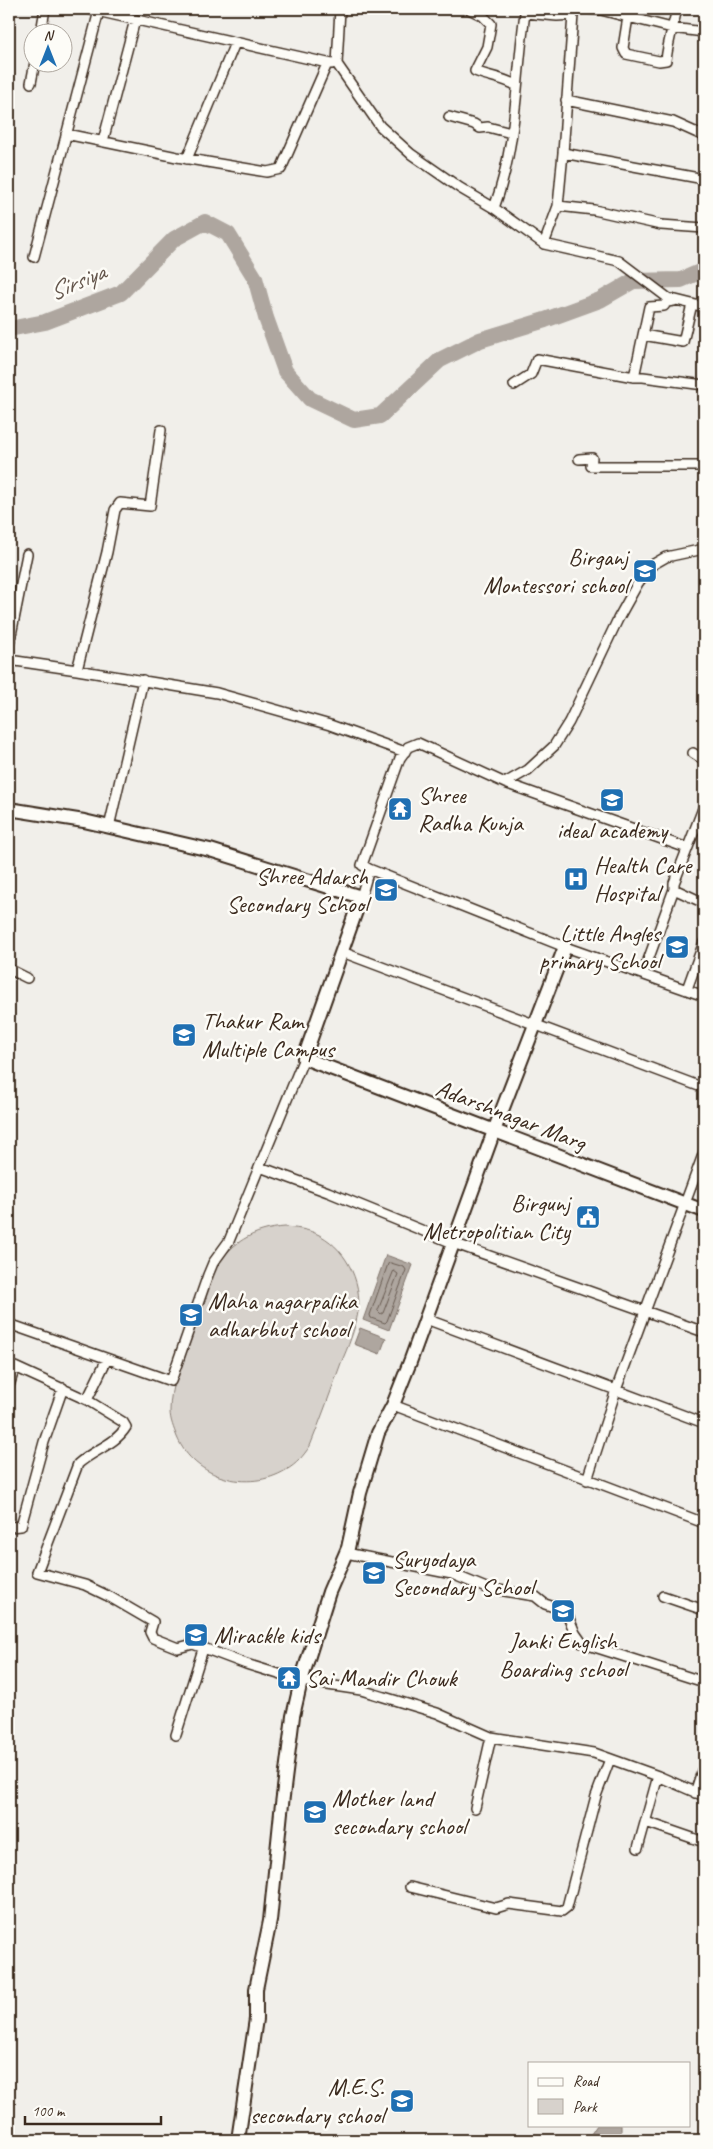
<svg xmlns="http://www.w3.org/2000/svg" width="713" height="2149" font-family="Caveat,sans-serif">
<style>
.green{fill:#d7d2cc;stroke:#897e75}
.water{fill:#aea69f;stroke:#80746b}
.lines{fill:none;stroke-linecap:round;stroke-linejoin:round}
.shore{stroke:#695c52;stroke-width:1}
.river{stroke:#aea69f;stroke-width:16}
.street-casing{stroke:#3b2a1e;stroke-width:12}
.secondary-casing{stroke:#3b2a1e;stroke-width:16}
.street{stroke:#fdfcf7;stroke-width:9}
.secondary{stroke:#fdfcf7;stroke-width:12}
.labels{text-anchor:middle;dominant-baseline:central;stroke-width:5;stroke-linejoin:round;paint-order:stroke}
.poi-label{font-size:24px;fill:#3b2a1e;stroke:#fdfcf7;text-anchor:start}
.street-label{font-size:24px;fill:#3b2a1e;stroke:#fdfcf7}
.water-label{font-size:25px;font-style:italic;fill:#63554b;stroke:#fdfcf7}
</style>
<rect width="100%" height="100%" fill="#f1efea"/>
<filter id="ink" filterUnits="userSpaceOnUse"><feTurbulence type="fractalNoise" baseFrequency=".02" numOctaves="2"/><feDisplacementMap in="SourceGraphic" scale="10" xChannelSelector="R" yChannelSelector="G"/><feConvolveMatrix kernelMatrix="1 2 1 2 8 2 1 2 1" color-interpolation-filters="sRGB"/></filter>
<g filter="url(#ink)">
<path class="green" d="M 285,1227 C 295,1228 306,1229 315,1233 C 344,1245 363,1281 358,1312 C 355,1330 348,1347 341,1363 C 331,1391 321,1419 310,1446 C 303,1456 297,1464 286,1470 C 248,1493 194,1478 177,1437 C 174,1429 170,1420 170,1411 C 170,1387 179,1365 188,1342 C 196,1318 205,1294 214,1271 C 229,1243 254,1229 285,1227 Z"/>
<path class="water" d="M 386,1255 L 413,1265 L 389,1330 L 363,1320 Z
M 360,1328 L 386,1338 L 380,1354 L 354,1344 Z
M 597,2125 L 621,2125 L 621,2140 L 592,2140 L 591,2134 Z"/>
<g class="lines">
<path class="shore" d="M 391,1263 L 404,1267 L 406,1270 L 387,1321 L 385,1323 L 371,1318 L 370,1315 L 388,1264 Z
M 394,1271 L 398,1274 L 383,1313 L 381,1314 L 378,1311 Z"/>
<path class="river" d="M 9,329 L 45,322 L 121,293 L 174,239 L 205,222 L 228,234 L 255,278 L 266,318 L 285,371 L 310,399 L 354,420 L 380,416 L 440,360 L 480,340 L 545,320 L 600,300 L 633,281 L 681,280 L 704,270"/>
<defs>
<path id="street" d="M 88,9 L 332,64
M 340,9 L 337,64 L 380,126 L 411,154 L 460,188 L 494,208 L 544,244 L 619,261 L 668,298 L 704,307
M 469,9 L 483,16 L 491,24 L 487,47 L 475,71 C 489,77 505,78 517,86
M 588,9 L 601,10 L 628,17 L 630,9
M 677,9 C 673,26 668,42 666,60 L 659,61 L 626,54 L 623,48 L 628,17 L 672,28 L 704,32
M 41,32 L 45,9
M 31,83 L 35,62
M 566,100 L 673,122 L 704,136
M 449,117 L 474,124 L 480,128 L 488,127 L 511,133
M 66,134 L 177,157 L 267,172 L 281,169 L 327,64
M 103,141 L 135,20
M 563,153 L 704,179
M 187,159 L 235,43
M 558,206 L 594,210 L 661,225 L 704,228
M 494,208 C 517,146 516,77 525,13 L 557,16 L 573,15 L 576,9
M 544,244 L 558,206 L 563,153 L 573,15
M 34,257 L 99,11
M 674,301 L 667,302 L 664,306 L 649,307 L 634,377 L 643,377 L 704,385
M 643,335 L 683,342 L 692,304
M 514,385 L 531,374 L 537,359 L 634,377
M 579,459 L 592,458 L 591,466 L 704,466
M 9,645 L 27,554
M 9,660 L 77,670 L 217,693 L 330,725 L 405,752
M 77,670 L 107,552 L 115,510 L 120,503 L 150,506 L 161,430
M 693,753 L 704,760
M 505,783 L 528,770 L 554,746 L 569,722 L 618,619 L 638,583 L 652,565 L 666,557 L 704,549
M 704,806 L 674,883 L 674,889 L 704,903
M 109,827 L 143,680
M 369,869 L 565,947 L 704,996
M 361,897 L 369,869 L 362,865 L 400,758 L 408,747 L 418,743 L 505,783 L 687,848
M 342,952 L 704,1088
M 9,969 L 27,978
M 643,974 L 674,889
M 687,989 L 704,942
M 260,1167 L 328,1192 L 453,1243 L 704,1332
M 426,1319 L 704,1423
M 9,1324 L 171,1381 L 208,1275 L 213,1263 L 229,1241 L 304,1058
M 9,1386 L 15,1367 L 87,1400 L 107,1359
M 87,1400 L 123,1422 L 126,1427 C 115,1445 93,1450 78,1464 L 37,1572 L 85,1585 L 110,1597 L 153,1622 L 150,1632 L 153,1638 L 178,1648 L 193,1644 L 246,1664 L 301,1681 L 361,1690 L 437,1713 L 491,1737 L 594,1753 L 658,1776 L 704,1796
M 393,1405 L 704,1523
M 587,1480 L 616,1390 L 704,1152
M 9,1527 L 21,1526 L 44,1442 L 63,1388
M 346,1553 L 452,1574 L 486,1588 L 535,1596 L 545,1604 L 566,1611 L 575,1633 L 582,1643 L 704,1682
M 663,1596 L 704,1610
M 176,1735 L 203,1649
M 695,1793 L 704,1765
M 475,1808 L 491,1737
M 646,1822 L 704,1842
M 638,1848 L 658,1776
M 410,1887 L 496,1908 L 509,1904 L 562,1911 L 567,1907 L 596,1796 L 610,1759"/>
<path id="secondary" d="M 9,809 L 84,821 L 210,850 L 361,897 L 304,1058 L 704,1211
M 238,2140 L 256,2019 L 256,1989 L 270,1921 L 281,1812 L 293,1716 L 301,1681 L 329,1592 L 348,1548 L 360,1493 L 378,1433 L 393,1405 L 410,1362 L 494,1131 L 565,947"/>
</defs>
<use href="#street" class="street-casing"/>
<use href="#secondary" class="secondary-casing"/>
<use href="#street" class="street"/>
<use href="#secondary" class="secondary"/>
</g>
</g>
<defs>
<symbol id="school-square" viewBox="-11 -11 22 22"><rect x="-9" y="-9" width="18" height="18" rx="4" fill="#1f6fb2" stroke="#fdfcf7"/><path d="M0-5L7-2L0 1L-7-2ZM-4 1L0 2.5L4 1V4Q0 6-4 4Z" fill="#fff"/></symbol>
<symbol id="temple-square" viewBox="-11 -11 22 22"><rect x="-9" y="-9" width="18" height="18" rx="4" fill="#1f6fb2" stroke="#fdfcf7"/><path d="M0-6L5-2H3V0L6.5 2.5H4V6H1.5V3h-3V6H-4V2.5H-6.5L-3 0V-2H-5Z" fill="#fff"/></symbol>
<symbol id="hospital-square" viewBox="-11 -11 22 22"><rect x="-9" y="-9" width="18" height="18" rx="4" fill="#1f6fb2" stroke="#fdfcf7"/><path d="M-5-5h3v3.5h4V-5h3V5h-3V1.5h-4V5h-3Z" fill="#fff"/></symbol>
<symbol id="university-square" viewBox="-11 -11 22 22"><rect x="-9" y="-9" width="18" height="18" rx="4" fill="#1f6fb2" stroke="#fdfcf7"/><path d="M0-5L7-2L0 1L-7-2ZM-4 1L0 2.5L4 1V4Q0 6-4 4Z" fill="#fff"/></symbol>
<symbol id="civic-square" viewBox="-11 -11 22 22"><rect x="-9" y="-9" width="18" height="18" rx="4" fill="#1f6fb2" stroke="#fdfcf7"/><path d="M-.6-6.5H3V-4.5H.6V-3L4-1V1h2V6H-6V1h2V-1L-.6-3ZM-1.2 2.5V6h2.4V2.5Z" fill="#fff"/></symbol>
</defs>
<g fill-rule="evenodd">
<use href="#school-square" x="631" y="557" width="28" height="28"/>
<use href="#school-square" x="598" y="786" width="28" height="28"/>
<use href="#temple-square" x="386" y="795" width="28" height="28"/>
<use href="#hospital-square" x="562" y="865" width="28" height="28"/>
<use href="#school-square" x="372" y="876" width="28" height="28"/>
<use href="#school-square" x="663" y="933" width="28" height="28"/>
<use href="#university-square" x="170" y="1021" width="28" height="28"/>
<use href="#civic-square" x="574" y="1203" width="28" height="28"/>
<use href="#school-square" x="177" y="1301" width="28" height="28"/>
<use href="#school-square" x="360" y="1559" width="28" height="28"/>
<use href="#school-square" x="549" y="1597" width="28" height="28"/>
<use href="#school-square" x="182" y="1621" width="28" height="28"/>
<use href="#temple-square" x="275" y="1664" width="28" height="28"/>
<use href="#school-square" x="301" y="1798" width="28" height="28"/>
<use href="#school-square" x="388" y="2087" width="28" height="28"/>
</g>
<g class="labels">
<g class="poi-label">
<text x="628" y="557" text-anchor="end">Birganj<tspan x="628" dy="28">Montessori school</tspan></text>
<text x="418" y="795">Shree<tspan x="418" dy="28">Radha Kunja</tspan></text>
<text x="612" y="830" text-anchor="middle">ideal academy</text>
<text x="594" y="865">Health Care<tspan x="594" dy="28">Hospital</tspan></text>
<text x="368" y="876" text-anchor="end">Shree Adarsh<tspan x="368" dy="28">Secondary School</tspan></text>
<text x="660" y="933" text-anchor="end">Little Angles<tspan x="660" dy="28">primary School</tspan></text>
<text x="202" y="1021">Thakur Ram<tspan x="202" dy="28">Multiple Campus</tspan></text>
<text x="570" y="1203" text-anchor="end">Birgunj<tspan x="570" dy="28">Metropolitian City</tspan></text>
<text x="208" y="1301">Maha nagarpalika<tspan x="208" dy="28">adharbhut school</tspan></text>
<text x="392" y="1559">Suryodaya<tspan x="392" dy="28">Secondary School</tspan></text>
<text x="214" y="1635">Mirackle kids</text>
<text x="563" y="1641" text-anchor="middle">Janki English<tspan x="563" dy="28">Boarding school</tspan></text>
<text x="306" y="1678">Sai Mandir Chowk</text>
<text x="332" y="1798">Mother land<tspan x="332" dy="28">secondary school</tspan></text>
<text x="384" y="2087" text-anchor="end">M.E.S.<tspan x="384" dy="28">secondary school</tspan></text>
</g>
<g class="street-label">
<text transform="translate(511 1115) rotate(21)">Adarshnagar Marg</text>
</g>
<g class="water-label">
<text transform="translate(77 282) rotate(-23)">Sirsiya</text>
</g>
</g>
<rect width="713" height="2149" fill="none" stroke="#fdfcf7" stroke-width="30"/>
<rect x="15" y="15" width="683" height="2119" fill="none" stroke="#3b2a1e" stroke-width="2" filter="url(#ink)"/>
<rect x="528" y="2062" width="162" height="65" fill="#fdfcf7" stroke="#afa8a0"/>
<rect x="538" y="2078" width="25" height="8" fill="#fdfcf7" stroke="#afa8a0"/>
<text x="573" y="2086" font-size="15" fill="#3b2a1e">Road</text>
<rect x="538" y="2099" width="25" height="15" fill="#d7d2cc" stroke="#afa8a0"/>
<text x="573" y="2112" font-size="15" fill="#3b2a1e">Park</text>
<g transform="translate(48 48)"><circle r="24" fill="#fdfcf7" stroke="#afa8a0"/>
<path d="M0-4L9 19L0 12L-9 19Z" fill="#1f6fb2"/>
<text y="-8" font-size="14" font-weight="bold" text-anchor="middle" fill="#3b2a1e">N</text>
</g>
<path d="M25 2116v8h136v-8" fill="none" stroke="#3b2a1e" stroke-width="2.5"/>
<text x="32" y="2116" font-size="15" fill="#3b2a1e" stroke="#fdfcf7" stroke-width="4" paint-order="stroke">100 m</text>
</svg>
